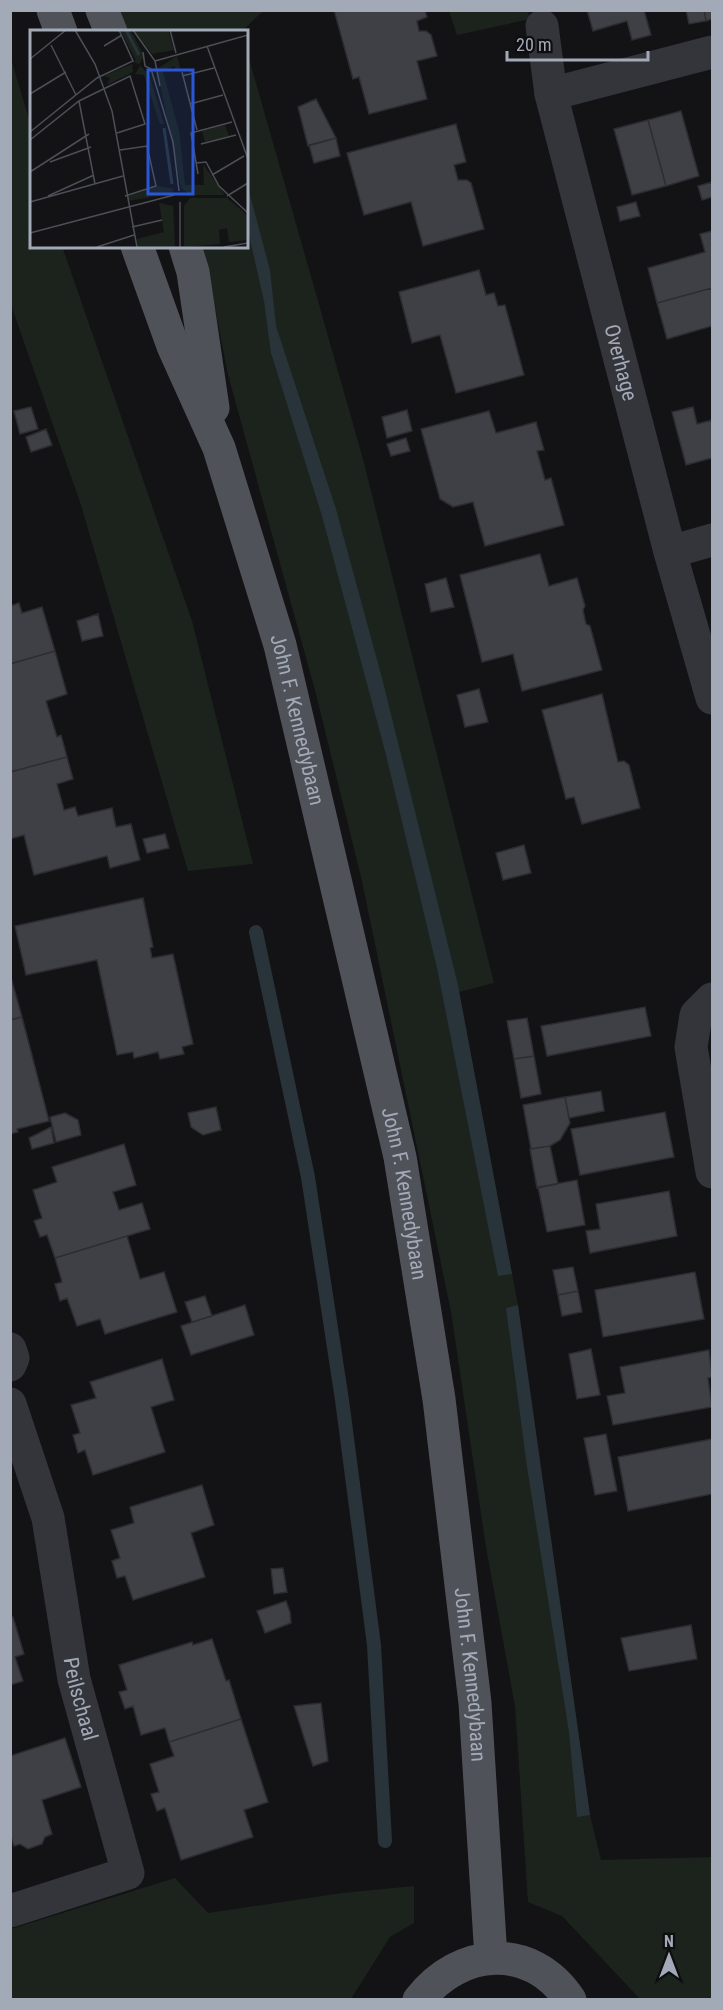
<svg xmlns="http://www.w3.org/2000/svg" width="723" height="2010" font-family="'Roboto Condensed',sans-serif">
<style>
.green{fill:#1b231c}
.water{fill:#28333a}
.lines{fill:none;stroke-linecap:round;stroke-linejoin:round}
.stream{stroke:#28333a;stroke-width:14}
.building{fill:#3f4045;stroke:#2d2d31;stroke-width:1.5}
.minor{stroke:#34353a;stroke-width:33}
.major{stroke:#4f5259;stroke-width:33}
.labels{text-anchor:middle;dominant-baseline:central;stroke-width:4.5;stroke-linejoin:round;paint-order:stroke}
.street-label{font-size:21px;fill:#a3aab7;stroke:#0e0e10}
.inset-river{fill:none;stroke:#28333a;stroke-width:3}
.inset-road{fill:none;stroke:#4d4f56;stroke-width:1.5}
.view{fill:#2a57d5;fill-opacity:0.15;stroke:#2a57d5;stroke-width:3}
.inset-edge{fill:none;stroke:#a3aab7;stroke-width:3}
</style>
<rect width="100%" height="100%" fill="#131315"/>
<path class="green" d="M 116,11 L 263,11 L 241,32 L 124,31 Z
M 449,11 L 528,11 L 530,19 L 457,35 Z
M 246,48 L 363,459 L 494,983 L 459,992 L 518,1305 L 590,1815 L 601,1860 L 712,1857 L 712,1999 L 640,1999 L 562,1916 L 528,1902 L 515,1706 L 486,1547 L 451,1312 L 362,881 L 316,694 L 228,375 L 203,246 L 246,246 Z
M 10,55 L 31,126 L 32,246 L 62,246 L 192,621 L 253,864 L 188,871 L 81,505 L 11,305 Z
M 175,1878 L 208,1913 L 342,1893 L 414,1886 L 414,1923 L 390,1937 L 351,1999 L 11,1999 L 11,1929 Z"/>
<path class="water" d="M 246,180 L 270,270 L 276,326 L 336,509 L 382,678 L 458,985 L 512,1274 L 498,1276 L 437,968 L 386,755 L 322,516 L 271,353 L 264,301 L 246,222 Z
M 518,1305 L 590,1815 L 577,1817 L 569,1732 L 527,1467 L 506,1308 Z"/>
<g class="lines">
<path class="stream" d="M 256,932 L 308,1177 L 342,1400 L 374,1645 L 385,1841"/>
</g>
<path class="building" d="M 334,10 L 425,10 L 427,17 L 417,21 L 419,31 L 426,31 L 431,35 L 437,56 L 417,61 L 427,99 L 369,114 L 359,77 L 353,79 Z
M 587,10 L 644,10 L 651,35 L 632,40 L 627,21 L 593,31 Z
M 686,10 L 704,10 L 706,21 L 689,24 Z
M 704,10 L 712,10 L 712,19 L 706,21 Z
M 316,99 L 336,138 L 308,146 L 298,107 Z
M 681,111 L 699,176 L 666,186 L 648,120 Z
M 648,120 L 666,186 L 632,195 L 614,129 Z
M 456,124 L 466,162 L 454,165 L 458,180 L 467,180 L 471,183 L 484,229 L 423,246 L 411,202 L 364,215 L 347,153 Z
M 336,138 L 340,156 L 314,163 L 309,145 Z
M 712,182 L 712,197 L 702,200 L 698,186 Z
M 636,202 L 640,216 L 620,221 L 617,207 Z
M 712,231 L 712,288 L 657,303 L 648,268 L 705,252 L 700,234 Z
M 479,270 L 486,295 L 494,293 L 498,306 L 505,305 L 524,375 L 456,393 L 440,335 L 412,343 L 399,292 Z
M 712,288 L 712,326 L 667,339 L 657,303 Z
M 31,407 L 38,429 L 20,434 L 14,411 Z
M 693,407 L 697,424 L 712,420 L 712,458 L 686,465 L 672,412 Z
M 407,410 L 412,431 L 387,438 L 382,417 Z
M 489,411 L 496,433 L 536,422 L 544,450 L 537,451 L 545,480 L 551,478 L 564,525 L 485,546 L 473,502 L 453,507 L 440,499 L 421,429 Z
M 46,429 L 52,445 L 31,452 L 26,437 Z
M 406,438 L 410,451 L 391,456 L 387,444 Z
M 540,554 L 549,586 L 577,578 L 585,606 L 583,610 L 586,624 L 590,626 L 602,670 L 522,691 L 513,654 L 482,662 L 460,575 Z
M 446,578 L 454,607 L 431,612 L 425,584 Z
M 19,603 L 22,613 L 42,607 L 55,651 L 10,664 L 10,606 Z
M 98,614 L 103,636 L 82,641 L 77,621 Z
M 55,651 L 67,694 L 46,701 L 57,737 L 61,735 L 67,757 L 10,772 L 10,664 Z
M 479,689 L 488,722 L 465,727 L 457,695 Z
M 602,694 L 618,762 L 624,761 L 629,765 L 640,808 L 582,824 L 574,797 L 566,799 L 542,710 Z
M 67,757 L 73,779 L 57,784 L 64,810 L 75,807 L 78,816 L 112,808 L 116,827 L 131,824 L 140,860 L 110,868 L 107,856 L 34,875 L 24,835 L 10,839 L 10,772 Z
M 165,834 L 169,848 L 147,853 L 143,839 Z
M 524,845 L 531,873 L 503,880 L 496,853 Z
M 143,898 L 153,947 L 150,948 L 152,958 L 173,954 L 193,1044 L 182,1047 L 184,1054 L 160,1059 L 158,1052 L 134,1058 L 133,1052 L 117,1055 L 97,960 L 26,975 L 15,926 Z
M 10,974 L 22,1017 L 10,1020 Z
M 645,1007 L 651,1036 L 547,1056 L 541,1026 Z
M 22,1017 L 49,1121 L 17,1129 L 18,1132 L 10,1134 L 10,1020 Z
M 527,1018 L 534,1056 L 514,1059 L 507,1021 Z
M 534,1056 L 541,1094 L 521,1098 L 514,1059 Z
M 601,1091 L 604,1111 L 569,1118 L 565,1097 Z
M 565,1097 L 570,1123 L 560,1140 L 550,1146 L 531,1149 L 523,1105 Z
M 216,1107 L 221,1130 L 203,1135 L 191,1127 L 188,1113 Z
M 665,1112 L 674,1157 L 580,1175 L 571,1129 Z
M 65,1113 L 78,1120 L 81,1135 L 56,1142 L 50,1117 Z
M 51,1127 L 54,1143 L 32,1149 L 29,1138 Z
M 124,1144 L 136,1185 L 113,1192 L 119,1210 L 142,1203 L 150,1229 L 55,1258 L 47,1235 L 40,1237 L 34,1221 L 42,1218 L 33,1190 L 57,1182 L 52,1167 Z
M 550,1146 L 558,1184 L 537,1188 L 530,1149 Z
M 577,1180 L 585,1225 L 547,1232 L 538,1187 Z
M 669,1191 L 677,1236 L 590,1253 L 586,1231 L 600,1229 L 596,1204 Z
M 150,1229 L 127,1236 L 140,1279 L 164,1272 L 177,1312 L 105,1334 L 100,1319 L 77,1326 L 67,1298 L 60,1301 L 55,1284 L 62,1282 L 55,1258 Z
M 573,1267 L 578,1291 L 558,1295 L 553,1270 Z
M 695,1272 L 704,1319 L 603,1337 L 595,1290 Z
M 578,1291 L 582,1312 L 562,1316 L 558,1295 Z
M 205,1296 L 212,1316 L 192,1322 L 185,1302 Z
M 245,1305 L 254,1335 L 191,1355 L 181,1326 Z
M 591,1349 L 600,1395 L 577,1399 L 569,1354 Z
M 709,1350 L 712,1377 L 708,1378 L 712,1407 L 613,1425 L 607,1396 L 625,1393 L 620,1367 Z
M 162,1359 L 174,1400 L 151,1407 L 165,1452 L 93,1475 L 85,1450 L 78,1453 L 73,1435 L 80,1433 L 71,1405 L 96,1398 L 90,1382 Z
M 606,1434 L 617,1491 L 595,1495 L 584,1438 Z
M 712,1439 L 712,1494 L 628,1511 L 618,1457 Z
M 202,1485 L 214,1525 L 191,1533 L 205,1577 L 133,1600 L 125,1576 L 117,1578 L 112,1561 L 120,1558 L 111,1530 L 134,1523 L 130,1507 Z
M 283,1568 L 287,1592 L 274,1594 L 271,1569 Z
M 286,1601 L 290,1612 L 291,1623 L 265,1633 L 257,1611 Z
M 13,1617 L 24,1654 L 15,1657 L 23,1681 L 10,1685 L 10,1618 Z
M 691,1625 L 697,1659 L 629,1671 L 621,1638 Z
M 212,1639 L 226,1681 L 229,1680 L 241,1719 L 169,1742 L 165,1728 L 141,1735 L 133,1706 L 125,1709 L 119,1692 L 127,1690 L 119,1665 L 192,1642 L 193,1645 Z
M 321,1703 L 328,1761 L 313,1766 L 294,1706 Z
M 241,1719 L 268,1802 L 244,1810 L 253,1837 L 181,1860 L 165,1808 L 157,1811 L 151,1794 L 159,1792 L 150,1764 L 174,1756 L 169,1742 Z
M 65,1738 L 81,1787 L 42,1800 L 52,1834 L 45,1837 L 42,1844 L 28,1849 L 20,1844 L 14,1846 L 10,1834 L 10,1756 Z"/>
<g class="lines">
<g class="minor">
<path id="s1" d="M 542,26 L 551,94 L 670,552 L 712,698"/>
<path d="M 551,94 L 712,52"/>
<path d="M 670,552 L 712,540"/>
<path d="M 712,999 L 696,1015 L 691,1047 L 712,1172"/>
<path d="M 10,1349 L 13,1358 L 10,1365"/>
<path id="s2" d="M 10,1404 L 48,1518 L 74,1679 L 128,1873 L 10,1911"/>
</g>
<g class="major">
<path d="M 53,10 L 61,32"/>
<path d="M 102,10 L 111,32"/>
<path id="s3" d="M 137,246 L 173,346 L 219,448 L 280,645 L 400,1157 L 439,1399 L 475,1703 L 491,1958"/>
<path d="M 185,246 L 193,272 L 213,408"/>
<path d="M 419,2000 C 459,1948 531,1941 570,2000"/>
</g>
</g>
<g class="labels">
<g class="street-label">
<text stroke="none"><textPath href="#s1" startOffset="346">Overhage</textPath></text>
<text stroke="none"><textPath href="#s3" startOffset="501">John F. Kennedybaan</textPath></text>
<text stroke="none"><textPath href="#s3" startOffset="987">John F. Kennedybaan</textPath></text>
<text stroke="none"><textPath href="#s3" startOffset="1473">John F. Kennedybaan</textPath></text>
<text stroke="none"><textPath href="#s2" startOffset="304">Peilschaal</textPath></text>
</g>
</g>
<g transform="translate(30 30)">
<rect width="218" height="218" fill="#131315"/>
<path d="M 90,0 L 100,0 L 104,7 L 114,26 L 109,34 L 103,32 L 106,30 ZM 104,0 L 138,0 L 144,20 L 122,24 ZM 147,26 L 151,41 L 147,42 L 144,36 L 133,42 L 149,101 L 155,155 L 174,155 L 173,134 L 195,165 L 160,165 L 151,158 L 127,39 ZM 102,34 L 103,42 L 77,55 L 80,48 L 74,46 ZM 110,36 L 119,44 L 134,94 L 130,94 L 114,45 L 105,44 ZM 195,95 L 199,106 L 175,112 L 172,101 ZM 129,156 L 144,159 L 140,164 L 97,171 L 98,166 ZM 160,168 L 197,168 L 217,185 L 217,210 L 199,212 L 197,198 L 189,200 L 190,214 L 154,217 L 154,176 ZM 129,173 L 143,176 L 145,217 L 108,217 L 107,209 L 134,202 Z" fill="#1b231c"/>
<path class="inset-river" d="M 96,0 L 109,25M 134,98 L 142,154"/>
<path class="inset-road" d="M 45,0 L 65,34 L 82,81 L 107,217M 103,0 L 125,31 L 130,56M 140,0 L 146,23M 21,15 L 46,65M 74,16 L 92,5M 177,16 L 218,129M 113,22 L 115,36 L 121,39M 0,29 L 36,0M 125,31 L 218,5M 121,39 L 143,112 L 149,161M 152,42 L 167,100M 152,46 L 184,38M 0,64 L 36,42M 49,71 L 65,154M 160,74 L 193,65M 0,102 L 67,48 L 103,31 L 89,0M 0,110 L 49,71 L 100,46 L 115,94 L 87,103M 171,114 L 206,105M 90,120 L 117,116 L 126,156 L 95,166M 20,132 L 61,117M 166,133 L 176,132 L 189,156 L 218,183M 0,142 L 59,104M 168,144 L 161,103 L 202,92M 182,145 L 214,126M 18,166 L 64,145M 197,166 L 218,153M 0,172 L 93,146M 150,172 L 150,217M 102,197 L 132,190M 0,203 L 144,165M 67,217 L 104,205M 194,217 L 218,213"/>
<path class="view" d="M 118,40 L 163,40 L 163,164 L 118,164 Z"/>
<rect width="218" height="218" class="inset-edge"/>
</g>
<rect width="723" height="2010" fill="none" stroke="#a3aab7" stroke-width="24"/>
<g transform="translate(669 1956)" stroke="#0e0e10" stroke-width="4.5" paint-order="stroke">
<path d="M0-4.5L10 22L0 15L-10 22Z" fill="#a3aab7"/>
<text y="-9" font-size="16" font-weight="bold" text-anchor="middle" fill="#a3aab7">N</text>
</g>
<path d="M507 51v9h141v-9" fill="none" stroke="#a3aab7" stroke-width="3"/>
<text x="516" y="51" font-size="18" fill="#a3aab7" stroke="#0e0e10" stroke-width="4.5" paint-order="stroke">20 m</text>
</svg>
